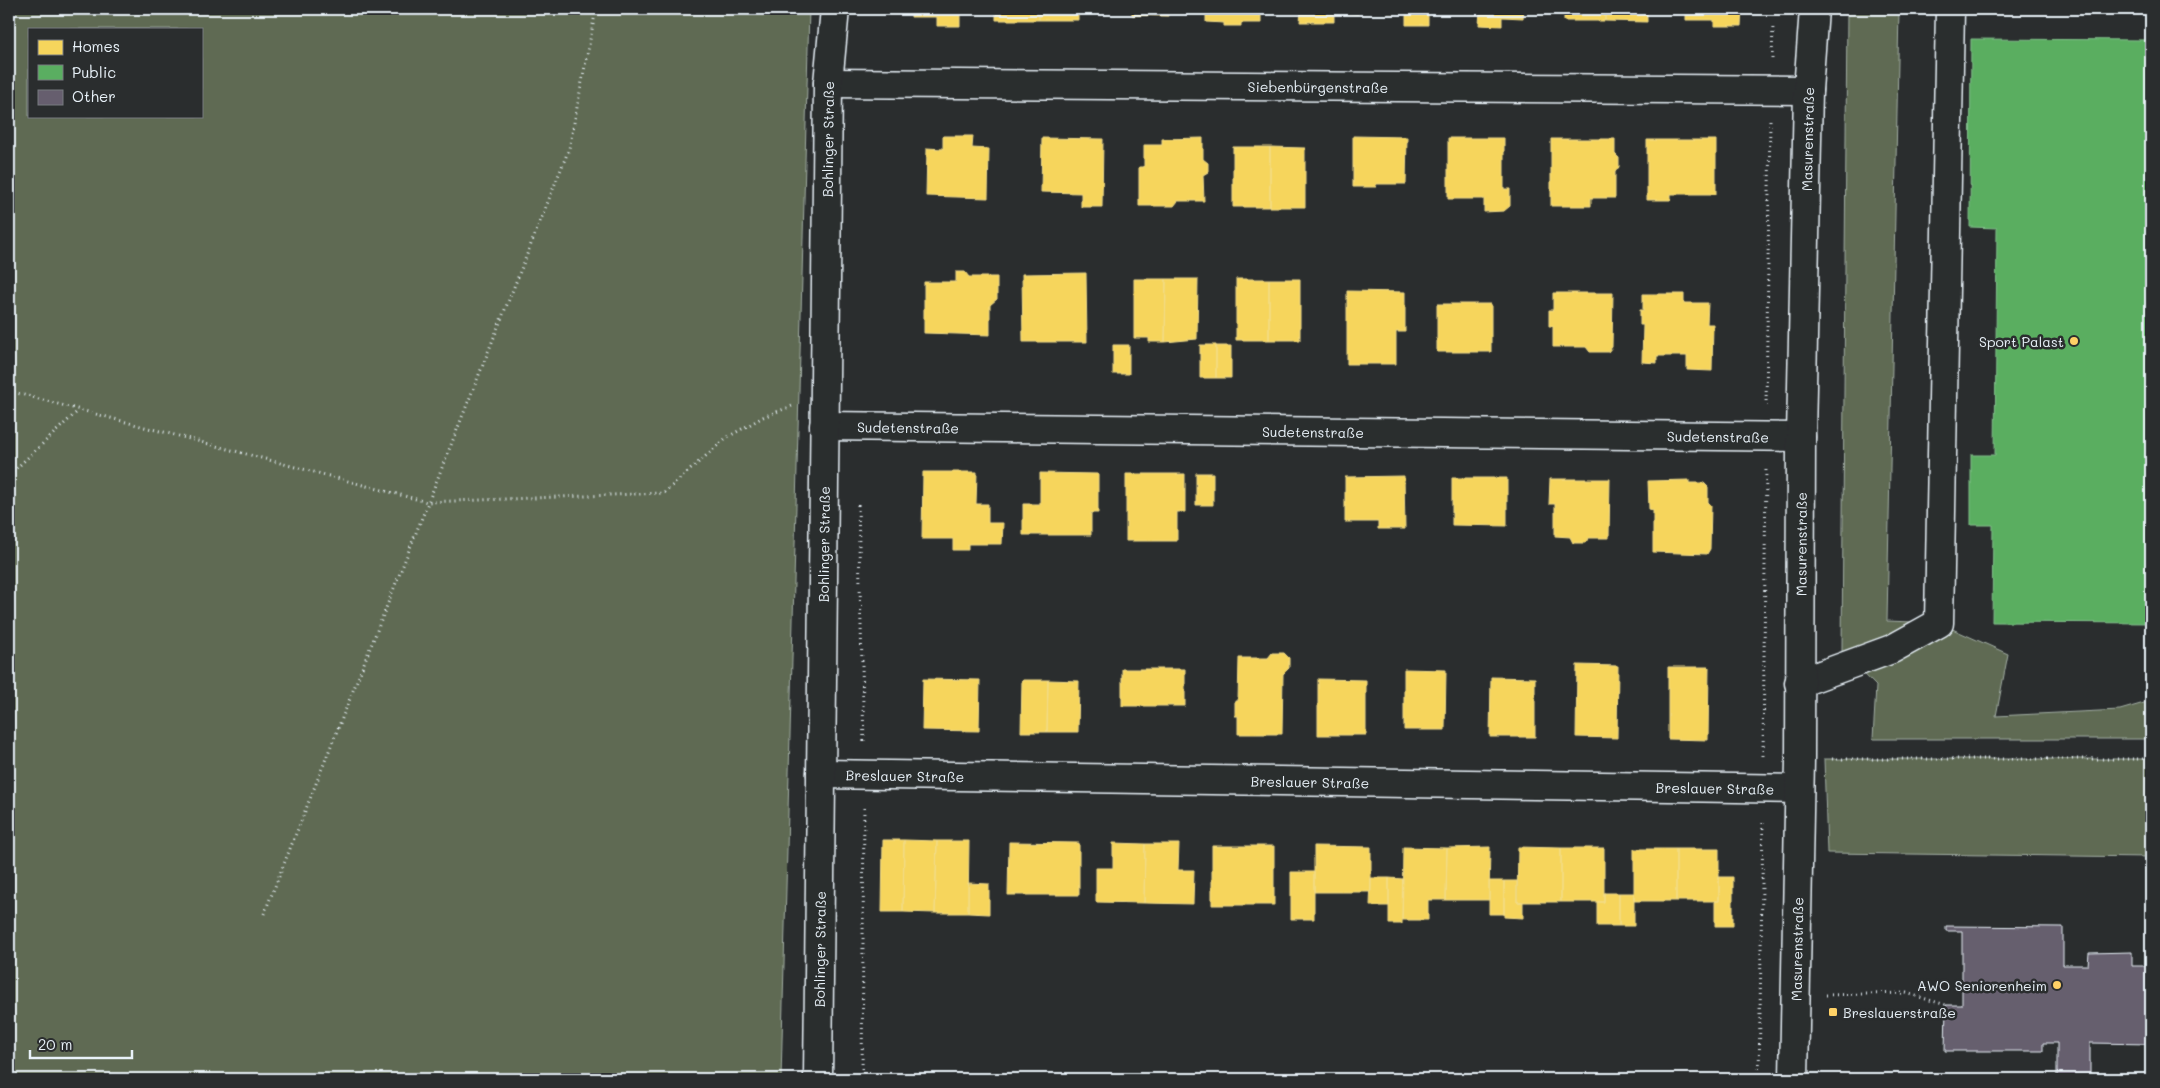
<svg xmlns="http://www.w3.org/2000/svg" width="2160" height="1088" font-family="Mali,sans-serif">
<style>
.green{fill:#5e6a52;stroke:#a3aea5;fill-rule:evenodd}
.homes{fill:#f6d55c;stroke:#f2dd8b}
.public{fill:#5aae61;stroke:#85c28e}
.building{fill:#665e6e;stroke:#e8f1f8}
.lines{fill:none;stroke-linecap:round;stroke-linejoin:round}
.minor-casing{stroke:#e8f1f8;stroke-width:31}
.path{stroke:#e8f1f8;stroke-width:3;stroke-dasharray:1 4;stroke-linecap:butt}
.minor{stroke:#2a2d2e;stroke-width:28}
.poi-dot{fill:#ffd166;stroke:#2a2d2e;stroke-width:2}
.labels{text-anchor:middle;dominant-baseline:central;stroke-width:5;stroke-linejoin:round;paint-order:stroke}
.street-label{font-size:14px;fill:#e8f1f8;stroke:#2a2d2e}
.poi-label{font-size:14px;fill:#e8f1f8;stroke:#2a2d2e;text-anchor:end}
</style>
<rect width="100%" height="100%" fill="#2a2d2e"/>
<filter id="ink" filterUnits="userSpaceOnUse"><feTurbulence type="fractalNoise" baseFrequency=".02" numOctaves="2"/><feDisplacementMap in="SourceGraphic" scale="10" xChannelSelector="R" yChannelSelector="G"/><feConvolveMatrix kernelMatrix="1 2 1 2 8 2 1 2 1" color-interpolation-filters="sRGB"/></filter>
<g filter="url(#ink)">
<path class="green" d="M 9,9 L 809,9 L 781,1079 L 9,1079 ZM 29,29 L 201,29 L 201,116 L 29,116 Z
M 1847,9 L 1899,9 L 1887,621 L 1939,623 L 2008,654 L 1996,716 L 2120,710 L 2151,701 L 2151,739 L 1873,739 L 1876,686 L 1842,651 Z
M 1824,759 L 2151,759 L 2151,857 L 1827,853 Z"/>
<path class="homes" d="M 911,9 L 960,9 L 960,26 L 937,26 L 937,17 L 911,17 Z
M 996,9 L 1039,9 L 1039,20 L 996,20 Z
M 1039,9 L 1078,9 L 1078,20 L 1039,20 Z
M 1132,9 L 1168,9 L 1168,16 L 1132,15 Z
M 1206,9 L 1261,9 L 1261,23 L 1241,23 L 1241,26 L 1224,26 L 1224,23 L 1206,22 Z
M 1301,9 L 1358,9 L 1358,14 L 1334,13 L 1334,22 L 1300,22 Z
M 1388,9 L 1444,9 L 1444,12 L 1428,12 L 1428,25 L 1406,25 L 1406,12 L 1388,12 Z
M 1480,9 L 1524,9 L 1523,18 L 1502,17 L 1502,26 L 1479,25 Z
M 1564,9 L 1605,9 L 1605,21 L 1564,21 Z
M 1605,9 L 1647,9 L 1647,22 L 1605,21 Z
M 1686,9 L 1742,9 L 1741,26 L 1714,26 L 1714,20 L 1686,20 Z
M 943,136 L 973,136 L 972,148 L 989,149 L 988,198 L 926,196 L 927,148 L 943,149 Z
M 1353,136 L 1407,137 L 1406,184 L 1376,184 L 1376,187 L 1353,187 Z
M 1042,138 L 1103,139 L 1102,207 L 1081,207 L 1081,193 L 1041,192 Z
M 1203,138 L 1203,159 L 1208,163 L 1208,172 L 1203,175 L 1204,201 L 1178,201 L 1174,206 L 1139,206 L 1139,167 L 1144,167 L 1144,145 L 1162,145 L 1162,139 Z
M 1448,138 L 1504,138 L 1504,189 L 1510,189 L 1510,206 L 1504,211 L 1484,212 L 1484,199 L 1448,199 Z
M 1551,139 L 1615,139 L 1615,154 L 1619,158 L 1619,167 L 1615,172 L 1615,198 L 1591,198 L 1591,206 L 1551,206 Z
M 1647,140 L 1716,140 L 1716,194 L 1671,194 L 1671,200 L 1647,200 Z
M 1233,147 L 1270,147 L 1270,207 L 1233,207 Z
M 1270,147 L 1305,148 L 1305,207 L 1270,207 Z
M 956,272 L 965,272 L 969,277 L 997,277 L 997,299 L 990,305 L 990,335 L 924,333 L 924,282 L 956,282 Z
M 1086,273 L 1087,342 L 1023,342 L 1022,274 Z
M 1134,279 L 1166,279 L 1165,342 L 1149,342 L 1149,338 L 1134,338 Z
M 1166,279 L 1198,279 L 1197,339 L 1165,342 Z
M 1236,279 L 1269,279 L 1269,340 L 1236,340 Z
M 1269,279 L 1300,279 L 1300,340 L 1269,340 Z
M 1347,291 L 1405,292 L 1405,332 L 1396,332 L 1396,364 L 1347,364 Z
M 1553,293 L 1613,293 L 1612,347 L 1608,352 L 1590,352 L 1586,347 L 1553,347 L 1553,326 L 1549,326 L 1549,310 L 1553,310 Z
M 1643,294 L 1684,294 L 1684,303 L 1708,303 L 1707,324 L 1713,324 L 1712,371 L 1687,370 L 1687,356 L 1657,356 L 1657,363 L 1642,362 L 1643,325 L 1640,325 L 1640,310 L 1643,310 Z
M 1437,304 L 1491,304 L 1491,352 L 1437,352 Z
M 1113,345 L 1129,345 L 1129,374 L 1113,374 Z
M 1200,345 L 1216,345 L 1216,378 L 1200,378 Z
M 1216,346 L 1231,346 L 1231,378 L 1216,378 Z
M 923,472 L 977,472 L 976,504 L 988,504 L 988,523 L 1003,523 L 1002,544 L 968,544 L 968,550 L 953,550 L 953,539 L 922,539 Z
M 1040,473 L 1098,474 L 1098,513 L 1091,513 L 1091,535 L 1023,535 L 1023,504 L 1040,504 Z
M 1196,473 L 1213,473 L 1213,505 L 1196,505 Z
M 1126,474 L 1185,474 L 1185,512 L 1177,512 L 1177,541 L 1126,541 Z
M 1404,476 L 1405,529 L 1378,529 L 1378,522 L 1345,522 L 1345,477 Z
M 1452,478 L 1507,478 L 1507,526 L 1452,525 Z
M 1550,479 L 1610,479 L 1609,538 L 1589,538 L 1585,543 L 1573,543 L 1570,537 L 1555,536 L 1555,504 L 1549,504 Z
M 1689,480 L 1689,483 L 1704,483 L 1708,487 L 1708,502 L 1711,505 L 1710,549 L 1707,554 L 1653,552 L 1653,510 L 1649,509 L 1648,481 Z
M 1272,653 L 1284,653 L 1289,658 L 1289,668 L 1283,674 L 1282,734 L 1238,734 L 1238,716 L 1235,716 L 1235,701 L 1238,701 L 1239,658 L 1268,658 Z
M 1577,665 L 1618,666 L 1617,738 L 1576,737 Z
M 1668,667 L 1709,667 L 1708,740 L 1668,739 Z
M 1122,669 L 1185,669 L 1185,706 L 1122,706 Z
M 1404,669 L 1446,670 L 1445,730 L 1404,730 Z
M 1491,677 L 1535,678 L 1535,737 L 1490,737 Z
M 923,679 L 980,680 L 979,731 L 922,730 Z
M 1318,679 L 1366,680 L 1366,735 L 1318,735 Z
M 1022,680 L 1048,680 L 1047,732 L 1021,732 Z
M 1048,680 L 1079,681 L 1078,732 L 1047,732 Z
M 883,840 L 904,840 L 903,912 L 882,912 Z
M 904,840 L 937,841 L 935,913 L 903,912 Z
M 937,841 L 969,841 L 968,913 L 935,913 Z
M 1009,842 L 1079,843 L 1079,895 L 1008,895 Z
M 1113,843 L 1145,844 L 1144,903 L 1096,902 L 1096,868 L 1113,868 Z
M 1145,844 L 1179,844 L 1178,870 L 1194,870 L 1193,904 L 1144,903 Z
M 1212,846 L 1274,846 L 1274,905 L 1212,905 Z
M 1314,846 L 1371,847 L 1371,892 L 1314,892 Z
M 1403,847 L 1447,848 L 1446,900 L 1428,900 L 1428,920 L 1402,920 Z
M 1490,847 L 1489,900 L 1446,900 L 1447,848 Z
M 1518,847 L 1561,848 L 1561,902 L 1517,902 Z
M 1561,848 L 1604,848 L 1604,902 L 1561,902 Z
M 1634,849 L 1676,849 L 1676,901 L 1634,901 Z
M 1676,849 L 1719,849 L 1719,901 L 1676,901 Z
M 1291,872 L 1314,872 L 1314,919 L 1291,919 Z
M 1719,877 L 1733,877 L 1733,926 L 1715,926 L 1715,901 L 1719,901 Z
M 1371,878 L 1389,878 L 1389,906 L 1370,906 Z
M 1389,878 L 1403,879 L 1402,924 L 1389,924 Z
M 1489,881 L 1504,881 L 1504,914 L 1489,914 Z
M 1504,881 L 1517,881 L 1517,902 L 1523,902 L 1523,918 L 1504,917 Z
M 968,883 L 989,884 L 989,914 L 968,913 Z
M 1604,893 L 1619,893 L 1619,926 L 1597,926 L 1597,902 L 1604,902 Z
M 1619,893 L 1634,893 L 1634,926 L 1619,926 Z"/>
<path class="public" d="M 1971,39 L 2151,40 L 2151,623 L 1992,622 L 1993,525 L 1971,525 L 1971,455 L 1995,455 L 1997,228 L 1970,227 Z"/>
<path class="building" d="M 1946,926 L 2063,927 L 2063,965 L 2088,965 L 2089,953 L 2132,952 L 2132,966 L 2151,966 L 2151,1044 L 2090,1043 L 2090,1079 L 2057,1079 L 2057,1043 L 2043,1043 L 2043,1051 L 1945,1051 L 1946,1005 L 1962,1005 L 1962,931 L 1946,931 Z"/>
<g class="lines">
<defs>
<g id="minor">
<path id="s1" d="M 828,83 L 1808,90"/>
<path id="s2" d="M 824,426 L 1801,437"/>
<path d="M 1799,683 L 1892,649 L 1939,623 L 1950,9"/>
<path id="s3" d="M 821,774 L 1799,789"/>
<path id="s4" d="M 818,1079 L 828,83 L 835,9"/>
<path id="s5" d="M 1794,1079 L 1800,759 L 1801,437 L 1808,90 L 1814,9"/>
</g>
</defs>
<use href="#minor" class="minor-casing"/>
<path class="path" d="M 1772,59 L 1773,24
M 9,391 L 427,502 L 664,493 L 726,438 L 763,417 L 792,406
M 1766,406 L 1770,120
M 9,475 L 78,411
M 858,505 L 864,744
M 1763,756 L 1766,467
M 1832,759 L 2151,759
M 264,914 L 569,149 L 596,9
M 1826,995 L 1906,993 L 1946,1005
M 9,1076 L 21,1079
M 862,1079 L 864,805
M 1759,1079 L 1763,820"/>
<use href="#minor" class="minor"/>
</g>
</g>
<g class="poi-dot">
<circle cx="2074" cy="341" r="5"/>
<circle cx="2057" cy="985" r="5"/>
<rect x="1828" y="1007" width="10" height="10" rx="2.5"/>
</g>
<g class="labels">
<g class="street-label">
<text stroke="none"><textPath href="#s1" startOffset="490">Siebenbürgenstraße</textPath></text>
<text stroke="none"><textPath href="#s4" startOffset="940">Bohlinger Straße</textPath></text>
<text stroke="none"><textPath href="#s5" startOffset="940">Masurenstraße</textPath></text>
<text stroke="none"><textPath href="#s2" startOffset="84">Sudetenstraße</textPath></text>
<text stroke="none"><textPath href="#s2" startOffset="489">Sudetenstraße</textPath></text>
<text stroke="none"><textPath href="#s2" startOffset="894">Sudetenstraße</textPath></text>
<text stroke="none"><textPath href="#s4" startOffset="535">Bohlinger Straße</textPath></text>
<text stroke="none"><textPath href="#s5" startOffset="535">Masurenstraße</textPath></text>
<text stroke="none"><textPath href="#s3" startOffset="84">Breslauer Straße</textPath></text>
<text stroke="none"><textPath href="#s3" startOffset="489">Breslauer Straße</textPath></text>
<text stroke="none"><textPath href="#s3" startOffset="894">Breslauer Straße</textPath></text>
<text stroke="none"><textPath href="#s4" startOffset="130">Bohlinger Straße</textPath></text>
<text stroke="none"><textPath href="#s5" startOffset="130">Masurenstraße</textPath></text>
</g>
<g class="poi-label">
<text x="2064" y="341">Sport Palast</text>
<text x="2047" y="985">AWO Seniorenheim</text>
<text x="1843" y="1012" text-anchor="start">Breslauerstraße</text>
</g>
</g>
<rect width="2160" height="1088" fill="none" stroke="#2a2d2e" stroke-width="30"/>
<rect x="15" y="15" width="2130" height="1058" fill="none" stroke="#e8f1f8" stroke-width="2" filter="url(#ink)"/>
<rect x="28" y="28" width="175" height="90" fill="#2a2d2e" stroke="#767b7f"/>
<rect x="38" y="40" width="25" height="15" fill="#f6d55c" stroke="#767b7f"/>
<text x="72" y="52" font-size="15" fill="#e8f1f8">Homes</text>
<rect x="38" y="65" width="25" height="15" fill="#5aae61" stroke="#767b7f"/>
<text x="72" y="78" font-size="15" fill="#e8f1f8">Public</text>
<rect x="38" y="90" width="25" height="15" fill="#665e6e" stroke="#767b7f"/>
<text x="72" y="102" font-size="15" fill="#e8f1f8">Other</text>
<path d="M30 1050v8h102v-8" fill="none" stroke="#e8f1f8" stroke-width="2.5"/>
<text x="38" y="1050" font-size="15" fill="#e8f1f8" stroke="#2a2d2e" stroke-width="4" paint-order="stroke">20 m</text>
</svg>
